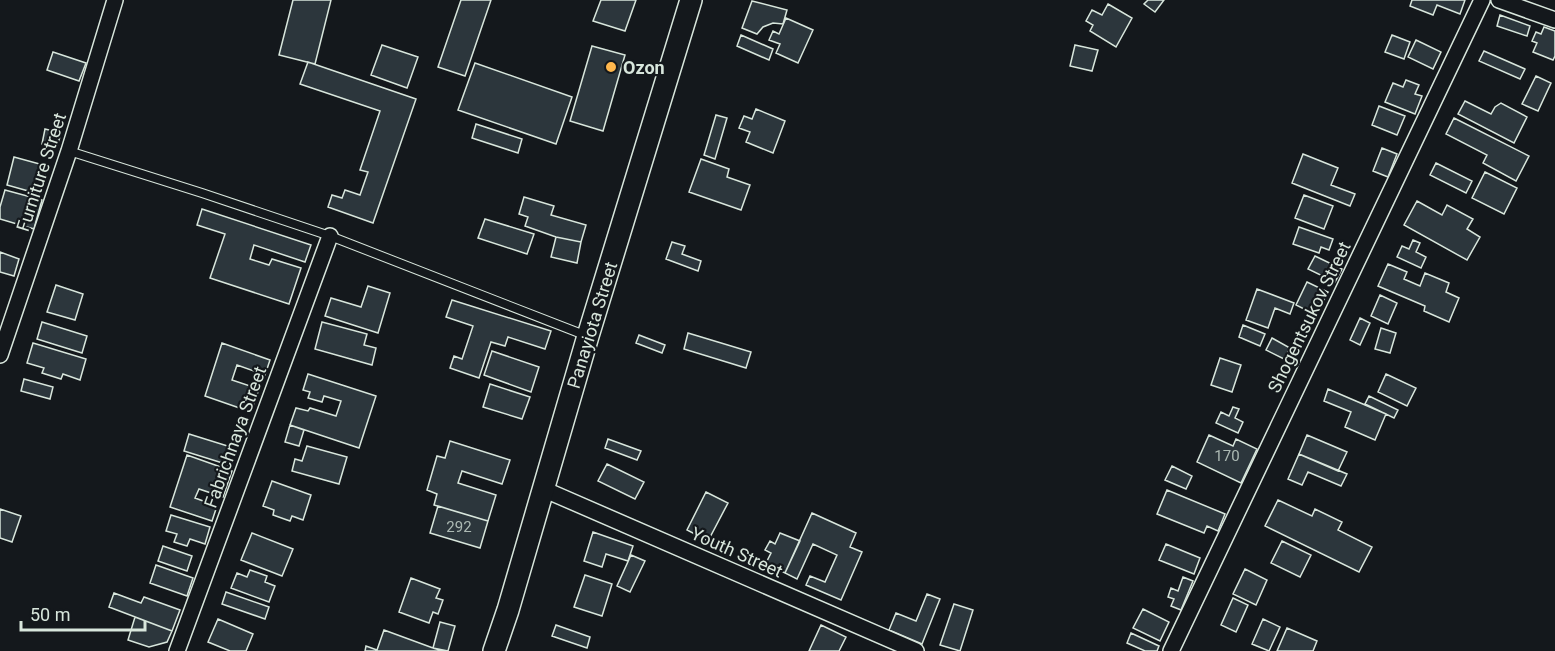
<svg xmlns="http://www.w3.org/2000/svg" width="1555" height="651" font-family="Roboto,sans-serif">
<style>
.building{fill:#2c363c;stroke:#d8e6dc;stroke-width:1.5}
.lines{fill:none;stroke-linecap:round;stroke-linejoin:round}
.lane-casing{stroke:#d8e6dc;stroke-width:10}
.street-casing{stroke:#d8e6dc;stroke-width:18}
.secondary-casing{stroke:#d8e6dc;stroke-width:24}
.lane{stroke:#14181c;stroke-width:8}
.street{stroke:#14181c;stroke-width:15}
.secondary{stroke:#14181c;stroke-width:21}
.poi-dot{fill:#ffb74d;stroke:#14181c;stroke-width:2}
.labels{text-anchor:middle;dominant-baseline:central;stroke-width:4.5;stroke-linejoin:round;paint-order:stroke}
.number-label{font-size:15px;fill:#adbab4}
.poi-label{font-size:18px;font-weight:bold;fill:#d8e6dc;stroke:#14181c;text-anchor:start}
.street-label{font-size:18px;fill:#d8e6dc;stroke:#14181c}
</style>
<rect width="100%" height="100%" fill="#14181c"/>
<path class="building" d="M 293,0 L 331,0 L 315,64 L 279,55 Z
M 461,0 L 491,0 L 465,76 L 438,67 Z
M 601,0 L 636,0 L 625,31 L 593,21 Z
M 1148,0 L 1164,0 L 1155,12 L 1144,4 Z
M 1412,0 L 1465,0 L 1460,14 L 1437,5 L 1433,15 L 1410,6 Z
M 752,1 L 787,10 L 783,24 L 773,23 L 763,27 L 757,34 L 742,28 Z
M 1108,4 L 1132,18 L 1116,47 L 1090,31 L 1093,25 L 1086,21 L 1092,10 L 1102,15 Z
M 1500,15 L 1530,26 L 1527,36 L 1497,26 Z
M 786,18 L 813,30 L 798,63 L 776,53 L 780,44 L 769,40 L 773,31 L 779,34 Z
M 1544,27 L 1555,31 L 1555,56 L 1553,60 L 1533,52 L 1537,43 L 1532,41 L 1536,32 L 1541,34 Z
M 741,35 L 773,49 L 769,60 L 737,46 Z
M 1392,35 L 1410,42 L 1404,59 L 1385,52 Z
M 1416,40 L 1441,52 L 1433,69 L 1408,57 Z
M 382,45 L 418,57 L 407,88 L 371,75 Z
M 1075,45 L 1098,50 L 1092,71 L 1070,66 Z
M 592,46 L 625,55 L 603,131 L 570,121 Z
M 1484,51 L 1525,69 L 1520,79 L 1479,61 Z
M 53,52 L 86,63 L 79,81 L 47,70 Z
M 308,62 L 416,99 L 373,223 L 328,207 L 332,195 L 342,198 L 345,190 L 360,195 L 368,172 L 360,170 L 380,111 L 300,84 Z
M 475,63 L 572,97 L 556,144 L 458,110 Z
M 1536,76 L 1551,83 L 1538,111 L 1522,104 Z
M 1406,80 L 1419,85 L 1415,94 L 1422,96 L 1415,114 L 1385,102 L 1393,83 L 1403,87 Z
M 1465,101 L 1491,114 L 1495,107 L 1501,103 L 1527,117 L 1514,143 L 1458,114 Z
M 1379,106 L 1405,116 L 1397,135 L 1372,125 Z
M 756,109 L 785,121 L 773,153 L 746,142 L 750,132 L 739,128 L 744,116 L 752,119 Z
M 716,115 L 727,118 L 715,159 L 704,155 Z
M 1454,118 L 1529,156 L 1516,181 L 1483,163 L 1487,155 L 1446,134 Z
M 476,124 L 522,139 L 518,153 L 472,138 Z
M 45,129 L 61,133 L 57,147 L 42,144 Z
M 1382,148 L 1397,154 L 1388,177 L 1373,171 Z
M 1303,154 L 1338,168 L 1331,185 L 1355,194 L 1350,206 L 1292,183 Z
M 14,157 L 47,166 L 39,194 L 7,185 Z
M 701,159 L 729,169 L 727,177 L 750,185 L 741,210 L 689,192 Z
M 1436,163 L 1472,181 L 1466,193 L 1430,175 Z
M 1485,172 L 1517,188 L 1504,214 L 1472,198 Z
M 5,190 L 42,200 L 34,229 L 0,219 L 0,207 Z
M 1304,195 L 1333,206 L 1324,229 L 1295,218 Z
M 524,197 L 554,206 L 551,215 L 586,225 L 581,242 L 556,237 L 525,226 L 528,217 L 519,214 Z
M 1417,201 L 1442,215 L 1447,205 L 1473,219 L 1467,229 L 1480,237 L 1467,260 L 1404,225 Z
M 202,209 L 311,245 L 305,262 L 254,245 L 250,259 L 269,265 L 272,259 L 301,268 L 289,304 L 210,278 L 225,234 L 197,225 Z
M 485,219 L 534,234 L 527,254 L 478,238 Z
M 1299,227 L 1333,239 L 1329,250 L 1321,247 L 1319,253 L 1293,244 Z
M 556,237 L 581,242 L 577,263 L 551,257 Z
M 1413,240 L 1420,243 L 1416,252 L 1426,257 L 1421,268 L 1397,257 L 1402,246 L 1409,249 Z
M 672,242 L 685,246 L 682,254 L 701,261 L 698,271 L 666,259 Z
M 0,252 L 19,259 L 14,276 L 0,272 Z
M 1315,256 L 1342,269 L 1335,282 L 1308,269 Z
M 1388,264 L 1407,272 L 1404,279 L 1420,286 L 1425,273 L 1449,283 L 1446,292 L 1459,298 L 1449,322 L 1424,311 L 1425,306 L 1378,286 Z
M 1307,282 L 1328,292 L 1316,315 L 1296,305 Z
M 56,285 L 83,294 L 75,320 L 47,312 Z
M 368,286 L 390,293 L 378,333 L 325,316 L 331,298 L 361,307 Z
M 1257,289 L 1294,303 L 1290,314 L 1275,308 L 1268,328 L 1246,320 Z
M 1380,295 L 1397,303 L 1388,324 L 1371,316 Z
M 452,300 L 551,331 L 545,349 L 508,337 L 505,346 L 491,342 L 479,378 L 450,368 L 454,356 L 462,359 L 473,326 L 446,317 Z
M 1360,318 L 1370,323 L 1360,345 L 1350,340 Z
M 42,322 L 87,336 L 82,353 L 37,339 Z
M 322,322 L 367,334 L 364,345 L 376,348 L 372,365 L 315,349 Z
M 1243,325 L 1265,334 L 1260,346 L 1239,337 Z
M 1381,328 L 1396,333 L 1390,353 L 1375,349 Z
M 688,333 L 751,352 L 746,368 L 684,349 Z
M 639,335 L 665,345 L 662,353 L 636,343 Z
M 1272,338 L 1290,348 L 1284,359 L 1266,350 Z
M 33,343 L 86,359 L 80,380 L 63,374 L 61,379 L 42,373 L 44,368 L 27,363 Z
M 222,343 L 270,360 L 265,375 L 237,365 L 232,380 L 259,389 L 251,412 L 205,396 Z
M 492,351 L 539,367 L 531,392 L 484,375 Z
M 1220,358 L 1241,365 L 1232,392 L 1211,385 Z
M 308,374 L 376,396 L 359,448 L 290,425 L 296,408 L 308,411 L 310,408 L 336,416 L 341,401 L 324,396 L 322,402 L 308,398 L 310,392 L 303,390 Z
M 1386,374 L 1416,388 L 1407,406 L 1378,392 Z
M 24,379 L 53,387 L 50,399 L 21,391 Z
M 490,384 L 530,397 L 522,419 L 483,407 Z
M 1328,389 L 1386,414 L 1375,440 L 1345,427 L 1351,412 L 1324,401 Z
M 1369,396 L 1398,410 L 1394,418 L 1365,404 Z
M 1233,407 L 1239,409 L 1235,418 L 1243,422 L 1238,433 L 1216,423 L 1221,412 L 1229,416 Z
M 290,425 L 304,430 L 299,446 L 285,442 Z
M 189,434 L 234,448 L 229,465 L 184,451 Z
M 1209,435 L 1233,446 L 1236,439 L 1257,449 L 1241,483 L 1197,462 Z
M 1307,435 L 1347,452 L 1338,471 L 1299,454 Z
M 608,439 L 641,451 L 637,460 L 605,448 Z
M 450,441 L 510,460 L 502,484 L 462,471 L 458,483 L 496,495 L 488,521 L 434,505 L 437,494 L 427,490 L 437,456 L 445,458 Z
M 307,446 L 347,457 L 339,484 L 292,471 L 295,459 L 302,461 Z
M 1299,454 L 1347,474 L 1341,486 L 1308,472 L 1302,485 L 1288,479 Z
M 187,455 L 232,471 L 223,497 L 199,489 L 195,498 L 217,506 L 212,521 L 170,507 Z
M 607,464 L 644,482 L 635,499 L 598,481 Z
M 1172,466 L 1192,476 L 1186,489 L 1165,480 Z
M 272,481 L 311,495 L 303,520 L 292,516 L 290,521 L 273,515 L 274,510 L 263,506 Z
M 1167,490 L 1225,514 L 1218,531 L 1207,526 L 1204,533 L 1157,514 Z
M 706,492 L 728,503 L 708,541 L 687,530 Z
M 1278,500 L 1312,516 L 1315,509 L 1342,522 L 1338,530 L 1372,547 L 1359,572 L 1265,526 Z
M 438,506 L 488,521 L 480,548 L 430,533 Z
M 0,509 L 21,516 L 12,542 L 0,538 Z
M 812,513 L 856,533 L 850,547 L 862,552 L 841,600 L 806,585 L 810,576 L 825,582 L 837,555 L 813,544 L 797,579 L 785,573 Z
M 171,515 L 210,527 L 205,544 L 190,539 L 187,546 L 174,542 L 177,534 L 166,531 Z
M 593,532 L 633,546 L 628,561 L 606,554 L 602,567 L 584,561 Z
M 252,533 L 293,549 L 282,576 L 241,560 Z
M 780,533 L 800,541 L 785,573 L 766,563 L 771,553 L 765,550 L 770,541 L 775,544 Z
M 1282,541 L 1311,555 L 1300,577 L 1271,563 Z
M 1166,544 L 1200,558 L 1194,574 L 1159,560 Z
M 163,546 L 192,556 L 187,571 L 158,561 Z
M 631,555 L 645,561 L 630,592 L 617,586 Z
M 156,565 L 193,578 L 187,596 L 150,583 Z
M 1245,569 L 1267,580 L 1256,605 L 1233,594 Z
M 250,570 L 267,576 L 265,582 L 275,586 L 269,602 L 231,588 L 237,573 L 247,577 Z
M 585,575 L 612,584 L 602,616 L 574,607 Z
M 1183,577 L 1193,581 L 1181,610 L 1171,606 L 1174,599 L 1168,597 L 1171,588 L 1178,591 Z
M 411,578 L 440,589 L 436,598 L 443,600 L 438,614 L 433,612 L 429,623 L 399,612 Z
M 226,592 L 269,607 L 265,619 L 222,604 Z
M 114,593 L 141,603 L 144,597 L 180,610 L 172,631 L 109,607 Z
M 927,594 L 940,599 L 922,644 L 889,630 L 896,613 L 916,621 Z
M 1233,598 L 1248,605 L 1236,632 L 1221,625 Z
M 954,604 L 973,610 L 960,651 L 940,645 Z
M 1143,609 L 1169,622 L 1160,641 L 1133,628 Z
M 135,617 L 172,631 L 167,642 L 149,647 L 128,640 Z
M 218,619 L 253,634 L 246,651 L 230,651 L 208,642 Z
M 1263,619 L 1280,627 L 1269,651 L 1252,644 Z
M 440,622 L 455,626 L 448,651 L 433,648 Z
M 556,625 L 590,637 L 587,648 L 552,636 Z
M 821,625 L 846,637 L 839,651 L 809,651 Z
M 1287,628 L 1317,641 L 1313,651 L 1277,651 Z
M 384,630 L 433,648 L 443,651 L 365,651 L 366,646 L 377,650 Z
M 1131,633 L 1159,646 L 1157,651 L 1145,651 L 1127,643 Z"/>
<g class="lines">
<defs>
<path id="lane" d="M 69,151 L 202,193 L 330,236 L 587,336"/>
<path id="street" d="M 1499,0 L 1555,20
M 0,355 L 69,151 L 115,0
M 543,489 L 916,651
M 177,651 L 330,236
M 1171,651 L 1482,0"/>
<path id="secondary" d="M 494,651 L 508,610 L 588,336 L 691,0"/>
</defs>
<use href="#lane" class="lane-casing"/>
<use href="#street" class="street-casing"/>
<use href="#secondary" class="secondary-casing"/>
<use href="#lane" class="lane"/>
<use href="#street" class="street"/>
<use href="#secondary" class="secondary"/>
</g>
<circle class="poi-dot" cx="611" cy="67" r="6"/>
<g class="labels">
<g class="number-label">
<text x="1227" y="456">170</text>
<text x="459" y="527">292</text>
</g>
<g class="poi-label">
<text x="623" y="67">Ozon</text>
</g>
<g class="street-label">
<text transform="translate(41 172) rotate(-72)">Furniture Street</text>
<text transform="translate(1309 317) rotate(-64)">Shogentsukov Street</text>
<text transform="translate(592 325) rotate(-73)">Panayiota Street</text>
<text transform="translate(235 437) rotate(-70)">Fabrichnaya Street</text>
<text transform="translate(737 552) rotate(24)">Youth Street</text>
</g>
</g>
<path d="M21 621v9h124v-9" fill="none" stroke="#d8e6dc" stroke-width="3"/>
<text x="30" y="621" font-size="18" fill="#d8e6dc" stroke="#14181c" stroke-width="4.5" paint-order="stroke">50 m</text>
</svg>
